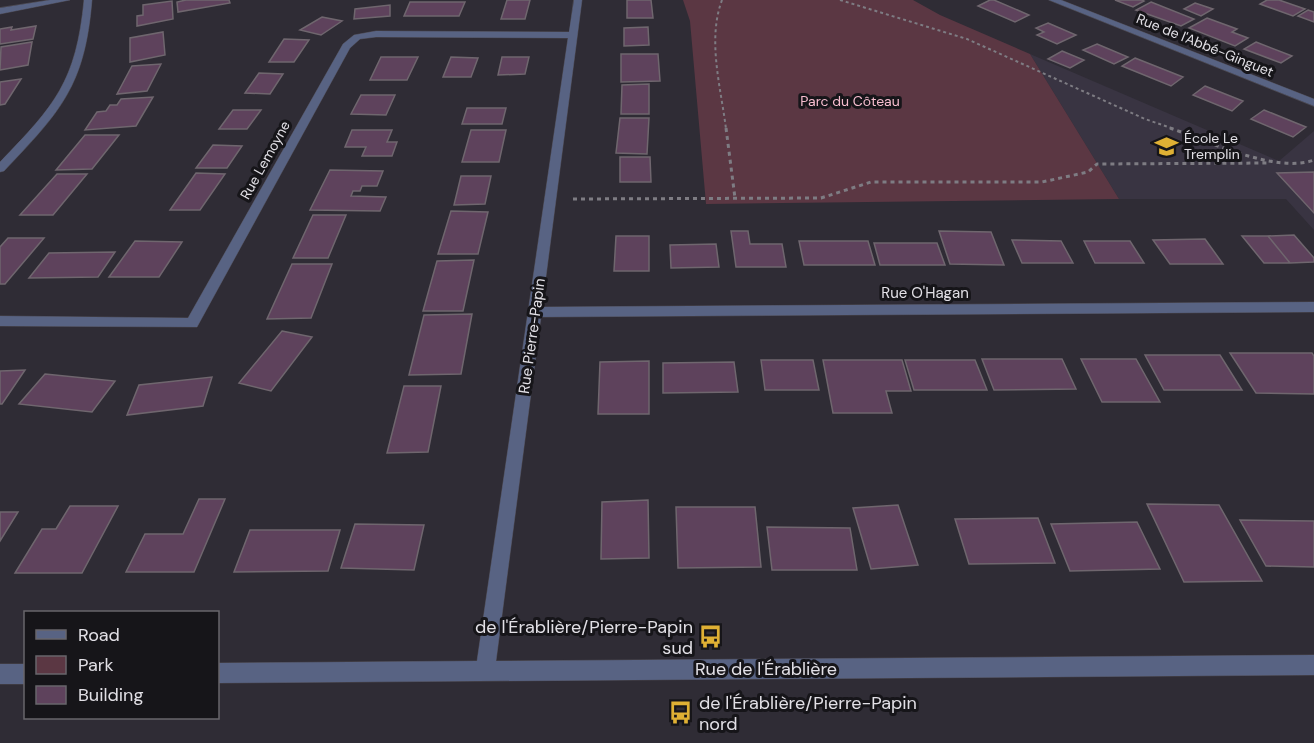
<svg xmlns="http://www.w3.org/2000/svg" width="1314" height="743" font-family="'DM Sans',sans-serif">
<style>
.built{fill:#393442}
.green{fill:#5b3743}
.building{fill:#5e425c;stroke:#6f666e;stroke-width:1.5}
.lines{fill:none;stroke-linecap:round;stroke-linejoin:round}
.street-casing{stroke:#4c4951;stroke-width:1}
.path-far1{stroke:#7e7c83;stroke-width:2;stroke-dasharray:3 3;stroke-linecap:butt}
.path{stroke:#7e7c83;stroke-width:3;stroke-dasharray:4 4;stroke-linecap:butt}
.street{fill:#586383;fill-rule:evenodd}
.labels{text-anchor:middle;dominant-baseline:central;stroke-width:6;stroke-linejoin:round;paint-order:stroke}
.far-street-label{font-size:14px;fill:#e2e0e6;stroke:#161519}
.far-park-label{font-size:14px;fill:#f7bdcf;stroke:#161519}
.far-poi-label{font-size:14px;fill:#e2e0e6;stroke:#161519;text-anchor:start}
.street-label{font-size:15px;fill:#e2e0e6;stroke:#161519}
.near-poi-label{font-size:18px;fill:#e2e0e6;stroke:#161519;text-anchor:end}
.near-street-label{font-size:18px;fill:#e2e0e6;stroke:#161519}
</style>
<rect width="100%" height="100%" fill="#2f2c35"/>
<path class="built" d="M 1030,54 L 1279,161 L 1314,131 L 1314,230 L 1286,199 L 1119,199 Z"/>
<path class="green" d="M 683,0 L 913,0 L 940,15 L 1030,54 L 1119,199 L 706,204 L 690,21 Z"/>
<path class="building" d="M 186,0 L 229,0 L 230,3 L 178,12 L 177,2 Z
M 507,0 L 530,0 L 525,19 L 501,19 Z
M 627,0 L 651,0 L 653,18 L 627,18 Z
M 990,0 L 994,0 L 1029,15 L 1015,22 L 978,6 Z
M 1115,0 L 1142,0 L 1144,1 L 1133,7 Z
M 1267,0 L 1279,0 L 1305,9 L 1293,16 L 1260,4 Z
M 172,1 L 173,19 L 137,26 L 137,16 L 143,15 L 143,5 Z
M 410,2 L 465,2 L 459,16 L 404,16 Z
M 1151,2 L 1194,19 L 1181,26 L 1136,10 Z
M 1195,3 L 1213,9 L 1201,16 L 1184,9 Z
M 390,5 L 390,16 L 354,19 L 355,9 Z
M 1308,10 L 1314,12 L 1314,22 L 1298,16 Z
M 322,17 L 342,21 L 321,35 L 300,30 Z
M 1207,18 L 1237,29 L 1232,32 L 1248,38 L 1235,46 L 1189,28 Z
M 1048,23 L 1076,35 L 1057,44 L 1037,35 L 1044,32 L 1036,28 Z
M 36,26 L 33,39 L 0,44 L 0,29 L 12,27 L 11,30 Z
M 648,27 L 649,45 L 624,46 L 624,28 Z
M 163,32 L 165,55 L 130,62 L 130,38 Z
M 284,39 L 309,40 L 294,62 L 269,62 Z
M 32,42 L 28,65 L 0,70 L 1,47 Z
M 1256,42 L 1292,56 L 1281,63 L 1244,49 Z
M 1097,44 L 1128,57 L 1114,64 L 1083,50 Z
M 1062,51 L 1084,60 L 1070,68 L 1048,59 Z
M 621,54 L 658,54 L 660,81 L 621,82 Z
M 381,57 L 418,57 L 407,80 L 370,80 Z
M 451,57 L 478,58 L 471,77 L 443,77 Z
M 502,57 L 529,57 L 525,74 L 498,75 Z
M 1135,58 L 1183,77 L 1171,86 L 1122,66 Z
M 161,64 L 147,91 L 117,94 L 132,66 Z
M 259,73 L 283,74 L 270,94 L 245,93 Z
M 21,79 L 5,104 L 0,105 L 0,82 Z
M 649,84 L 649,114 L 621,114 L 622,85 Z
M 1205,86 L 1243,101 L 1232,111 L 1193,95 Z
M 361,95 L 395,95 L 386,115 L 351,114 Z
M 153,97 L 136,126 L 85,130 L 97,112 L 106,111 L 110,105 L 117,105 L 121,99 Z
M 467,108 L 506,108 L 502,124 L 462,124 Z
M 233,110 L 261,110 L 247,129 L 219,129 Z
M 1264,110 L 1306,127 L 1293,137 L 1251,119 Z
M 620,118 L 649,118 L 647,154 L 616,153 Z
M 352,130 L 392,130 L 387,142 L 397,142 L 392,156 L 362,156 L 366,147 L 345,147 Z
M 471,130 L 506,130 L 499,162 L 462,162 Z
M 85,135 L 119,135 L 92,169 L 56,170 Z
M 213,145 L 242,146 L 227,168 L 196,168 Z
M 620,157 L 650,157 L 651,182 L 620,182 Z
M 330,170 L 383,171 L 377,186 L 362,186 L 360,191 L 353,191 L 351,196 L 386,197 L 380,211 L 310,210 Z
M 1314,172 L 1314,213 L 1277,173 Z
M 196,173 L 225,174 L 200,210 L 170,210 Z
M 57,174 L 87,174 L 53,215 L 20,215 Z
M 461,176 L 491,176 L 485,204 L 454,205 Z
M 451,211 L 488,212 L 478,254 L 438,254 Z
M 313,215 L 346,215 L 328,258 L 293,258 Z
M 731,231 L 748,231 L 750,244 L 782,244 L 786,267 L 736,267 Z
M 939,231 L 991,232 L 1004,265 L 950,264 Z
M 1294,235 L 1314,258 L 1314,262 L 1290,263 L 1268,236 Z
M 616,236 L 649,236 L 649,271 L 614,271 Z
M 1242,236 L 1268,236 L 1290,263 L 1264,263 Z
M 8,238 L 44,238 L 5,284 L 0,284 L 0,247 Z
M 1205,239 L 1223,264 L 1170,264 L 1153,240 Z
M 1012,240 L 1061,241 L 1073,263 L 1022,263 Z
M 135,241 L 182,242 L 159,277 L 109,277 Z
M 799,241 L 868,241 L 875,265 L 804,265 Z
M 1084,241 L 1130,241 L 1144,263 L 1095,263 Z
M 874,243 L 937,243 L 945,265 L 880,265 Z
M 716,244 L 719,267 L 671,268 L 670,245 Z
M 115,252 L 98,277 L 29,278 L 49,253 Z
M 474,260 L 463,311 L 423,311 L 437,261 Z
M 292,264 L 332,264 L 311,318 L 267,319 Z
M 472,314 L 461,374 L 409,375 L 424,315 Z
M 282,331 L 312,337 L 271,391 L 239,383 Z
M 1230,353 L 1312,353 L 1314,356 L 1314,394 L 1256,393 Z
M 1145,355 L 1220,355 L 1242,390 L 1164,390 Z
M 982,359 L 1062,359 L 1076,389 L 994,390 Z
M 1081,359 L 1136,359 L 1160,402 L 1102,402 Z
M 761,360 L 813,360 L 819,390 L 765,390 Z
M 823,360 L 902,360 L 911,391 L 886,391 L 892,413 L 833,413 Z
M 905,360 L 975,360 L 987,390 L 914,390 Z
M 649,361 L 649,414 L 598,414 L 600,362 Z
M 734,362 L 738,392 L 663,393 L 663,363 Z
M 25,370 L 2,404 L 0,404 L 0,371 Z
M 45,374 L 115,381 L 92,412 L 19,404 Z
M 212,377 L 203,406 L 127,415 L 139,385 Z
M 404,386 L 441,386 L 428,452 L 387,453 Z
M 199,499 L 225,499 L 194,572 L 126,572 L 145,534 L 183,534 Z
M 648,500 L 649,558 L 601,559 L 602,502 Z
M 1147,504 L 1219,505 L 1262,581 L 1184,582 Z
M 898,505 L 918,565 L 871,569 L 853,508 Z
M 70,506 L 118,506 L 82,573 L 15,573 L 42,529 L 56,529 Z
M 676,507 L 755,507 L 761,567 L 678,568 Z
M 0,512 L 18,512 L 0,541 Z
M 1038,518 L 1055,563 L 969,564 L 955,519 Z
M 1240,520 L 1314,521 L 1314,567 L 1266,566 Z
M 1137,522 L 1160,569 L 1070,571 L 1051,524 Z
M 355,524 L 424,525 L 414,570 L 341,568 Z
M 767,527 L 850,528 L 857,570 L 772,570 Z
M 250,530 L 340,530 L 328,571 L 234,572 Z"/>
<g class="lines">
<defs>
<path id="street" d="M 50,0 L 70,0 L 0,14 L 0,8 Z
M 84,0 L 92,0 C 85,86 61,111 4,171 L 0,172 L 0,162 C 55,105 76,82 84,0 Z
M 574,0 L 582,0 L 542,307 L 1314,302 L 1314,312 L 541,317 L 496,661 L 1314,655 L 1314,675 L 218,683 L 218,663 L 477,661 L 568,38 L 376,37 L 360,39 L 350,48 L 197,327 L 0,326 L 0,316 L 188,318 L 343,44 L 354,35 L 376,31 L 569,32 Z
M 1049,0 L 1061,0 L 1314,99 L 1314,106 Z
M 0,664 L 26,664 L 26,684 L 0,684 Z"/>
</defs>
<use href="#street" class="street-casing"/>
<path class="path-far1" d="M 722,0 C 707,40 721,88 726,129
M 840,0 L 967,39 L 1145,119 L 1174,129"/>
<path class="path" d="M 726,128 L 735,198
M 1170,128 C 1208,141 1276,174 1314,160
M 573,199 L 821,198 L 871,182 L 1042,182 L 1088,172 L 1097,164 L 1270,163"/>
<use href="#street" class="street"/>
</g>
<defs>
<symbol id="school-bare" viewBox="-9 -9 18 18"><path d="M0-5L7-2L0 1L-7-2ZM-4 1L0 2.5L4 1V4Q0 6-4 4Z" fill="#dfb034" stroke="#161519" stroke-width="2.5" paint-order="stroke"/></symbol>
<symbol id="bus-bare" viewBox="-9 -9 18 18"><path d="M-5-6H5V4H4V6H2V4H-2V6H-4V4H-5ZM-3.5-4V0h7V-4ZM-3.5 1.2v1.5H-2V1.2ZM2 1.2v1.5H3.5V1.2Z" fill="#dfb034" stroke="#161519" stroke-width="2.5" paint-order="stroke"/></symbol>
</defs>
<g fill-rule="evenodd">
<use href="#school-bare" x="1150" y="130" width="33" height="33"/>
<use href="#bus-bare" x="694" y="620" width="33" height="33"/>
<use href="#bus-bare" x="664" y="696" width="33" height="33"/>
</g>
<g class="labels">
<g class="far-street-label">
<text transform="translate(1205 45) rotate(22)">Rue de l'Abbé-Ginguet</text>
<text transform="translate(265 160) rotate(-61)">Rue Lemoyne</text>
</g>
<g class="far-park-label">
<text x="850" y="101">Parc du Côteau</text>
</g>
<g class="far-poi-label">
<text x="1184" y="138">École Le<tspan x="1184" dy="16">Tremplin</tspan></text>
</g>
<g class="street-label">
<text x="925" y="293">Rue O'Hagan</text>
<text transform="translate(532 336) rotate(-82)">Rue Pierre-Papin</text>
</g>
<g class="near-poi-label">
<text x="693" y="627">de l'Érablière/Pierre-Papin<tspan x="693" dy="21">sud</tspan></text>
<text x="699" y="703" text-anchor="start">de l'Érablière/Pierre-Papin<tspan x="699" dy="21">nord</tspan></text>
</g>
<g class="near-street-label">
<text x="766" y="669">Rue de l'Érablière</text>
</g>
</g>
<rect x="24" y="611" width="195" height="108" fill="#161519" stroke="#68666b" stroke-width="1.5"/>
<rect x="36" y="630" width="30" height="9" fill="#586383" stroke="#68666b" stroke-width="1.5"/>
<text x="78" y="641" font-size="18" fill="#e2e0e6">Road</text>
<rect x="36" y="656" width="30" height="18" fill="#5b3743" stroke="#68666b" stroke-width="1.5"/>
<text x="78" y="671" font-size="18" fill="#e2e0e6">Park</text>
<rect x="36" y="686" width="30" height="18" fill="#5e425c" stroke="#68666b" stroke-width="1.5"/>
<text x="78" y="701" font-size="18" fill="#e2e0e6">Building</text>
</svg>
